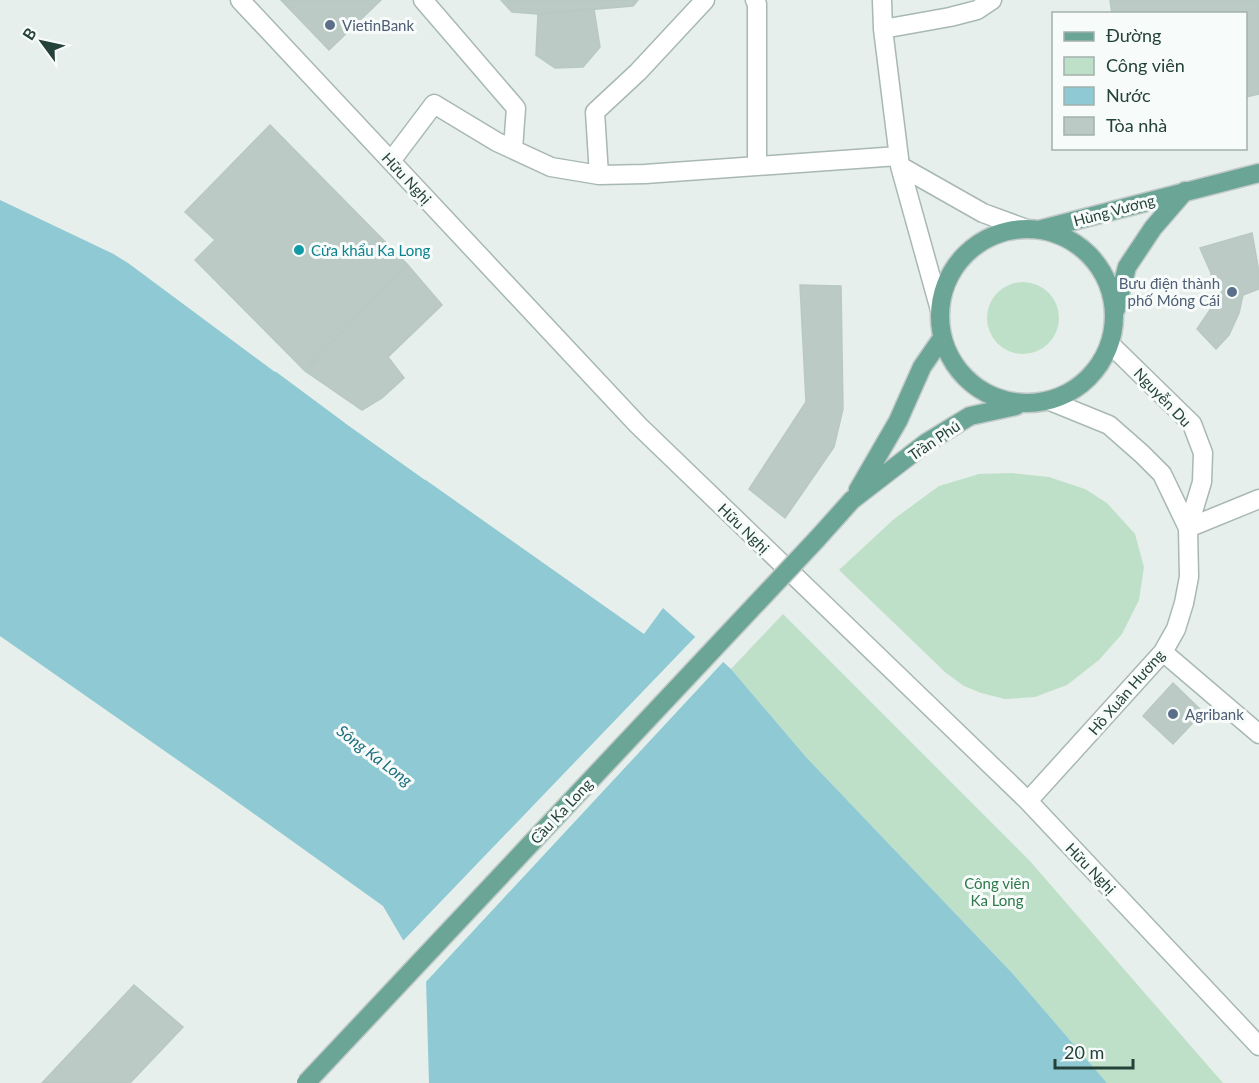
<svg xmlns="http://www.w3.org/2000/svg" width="1259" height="1083" font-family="Lato,sans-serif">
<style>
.green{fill:#bfe0c8}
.water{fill:#8ec9d4}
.pier{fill:#e6efeb}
.building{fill:#bbcac4;stroke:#b8c9c2;stroke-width:1.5}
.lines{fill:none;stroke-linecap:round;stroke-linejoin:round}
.minor-casing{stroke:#a8b8b2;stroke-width:21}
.major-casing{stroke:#c2cac8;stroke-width:21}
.minor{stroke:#fff;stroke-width:18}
.major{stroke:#6aa596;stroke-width:18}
.major-bridge-casing{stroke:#c2cac8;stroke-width:21;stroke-linecap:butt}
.major-bridge{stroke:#6aa596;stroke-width:18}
.service-dot{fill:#5c6f8a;stroke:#f7fbf9;stroke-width:2}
.culture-dot{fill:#0f9aa8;stroke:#f7fbf9;stroke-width:2}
.labels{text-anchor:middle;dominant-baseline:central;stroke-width:6;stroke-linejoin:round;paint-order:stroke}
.service-label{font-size:15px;fill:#4e5e75;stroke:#f7fbf9;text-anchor:start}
.street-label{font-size:15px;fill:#24423a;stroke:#f7fbf9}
.culture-label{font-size:15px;fill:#0d838f;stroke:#f7fbf9;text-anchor:start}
.park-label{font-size:15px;fill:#2d7a4b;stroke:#f7fbf9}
.water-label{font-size:16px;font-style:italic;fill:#1c6f80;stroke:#f7fbf9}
</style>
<rect width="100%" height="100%" fill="#e6efeb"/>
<path class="green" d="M987 318a36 36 0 1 1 72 0a36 36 0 1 1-72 0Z
M 1012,473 L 1049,477 L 1085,489 L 1107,503 L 1135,534 L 1144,567 L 1139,600 L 1122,634 L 1099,660 L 1067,685 L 1035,697 L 1005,699 L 981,693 L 964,686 L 946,673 L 839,570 L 894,519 L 939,486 L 979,474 Z
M 783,614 L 1029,860 L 1223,1083 L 1107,1083 L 1013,974 L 806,757 L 731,669 Z"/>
<path class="water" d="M 0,200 L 124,259 L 345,423 L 644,634 L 663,608 L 731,669 L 806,757 L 1013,974 L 1107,1083 L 429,1083 L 426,979 L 383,906 L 222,791 L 0,636 Z"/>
<path class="pier" d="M 120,254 L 277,370 L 275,372 L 128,263 L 115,255 Z
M 348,421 L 425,476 L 425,480 L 345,423 Z
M 697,635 L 725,660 L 423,985 L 423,980 L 401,943 Z"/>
<path class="building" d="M 281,0 L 381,0 L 329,50 Z
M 501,0 L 638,0 L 633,6 L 538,14 L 512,12 Z
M 1110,0 L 1259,0 L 1259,94 L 1246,97 L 1246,14 L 1112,14 Z
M 594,9 L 600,47 L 583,67 L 555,68 L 536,55 L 538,14 Z
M 270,125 L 407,264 L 305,371 L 195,260 L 215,240 L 185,212 Z
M 1252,233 L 1259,272 L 1259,289 L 1243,295 L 1239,313 L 1229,335 L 1216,349 L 1197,329 L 1214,304 L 1211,273 L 1200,248 Z
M 407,264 L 442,305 L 388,357 L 404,378 L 382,398 L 362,410 L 305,371 Z
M 800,285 L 841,286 L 843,409 L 834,447 L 785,518 L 749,489 L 806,402 Z
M 1173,683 L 1203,712 L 1173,744 L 1143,716 Z
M 134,985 L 183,1027 L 130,1083 L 42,1083 Z"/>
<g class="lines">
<defs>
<path id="minor" d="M 240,0 L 638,425 L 1028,801 L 1259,1046
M 423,0 L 516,108 L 513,149
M 755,0 L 757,4 L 757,166
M 882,0 L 883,29 L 900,166 L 940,310
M 883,29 L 950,17 L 977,10 L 992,0
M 391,161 L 434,104 L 497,142 L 551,167 L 599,175 L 645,174 L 898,156
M 900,166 L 983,213 L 1024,228
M 599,175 L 595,112 L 638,72 L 705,0
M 1050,401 L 1109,425 L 1142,454 L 1162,474 L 1188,528
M 1188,528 L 1259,499
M 1163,652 L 1259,734
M 1028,801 L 1163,652 L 1176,629 L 1184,603 L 1189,577 L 1188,528 L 1202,482 L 1203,453 L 1192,424 L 1110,344"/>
<path id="major" d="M940 316a87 87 0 1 1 174 0a87 87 0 1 1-174 0Z
M 1042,229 L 1259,173
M 1116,309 L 1127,267 L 1153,228 L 1185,191
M 858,490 L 898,421 L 922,367 L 942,338
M 817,539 L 852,500 L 926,443 L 970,416 L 1016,406"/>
</defs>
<use href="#minor" class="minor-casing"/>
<use href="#major" class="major-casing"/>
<use href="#minor" class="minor"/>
<use href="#major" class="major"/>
<defs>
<path id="major-bridge" d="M 306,1083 L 817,539"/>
</defs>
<use href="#major-bridge" class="major-bridge-casing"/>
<use href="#major-bridge" class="major-bridge"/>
</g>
<g class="service-dot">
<circle cx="330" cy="25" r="6"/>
<circle cx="1232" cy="292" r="6"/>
<circle cx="1173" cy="714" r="6"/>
</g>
<circle class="culture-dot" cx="299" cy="250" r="6"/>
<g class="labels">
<g class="service-label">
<text x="342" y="25">VietinBank</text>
<text x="1220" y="283" text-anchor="end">Bưu điện thành<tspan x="1220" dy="17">phố Móng Cái</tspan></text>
<text x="1185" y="714">Agribank</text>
</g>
<g class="street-label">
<text transform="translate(407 178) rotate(47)">Hữu Nghị</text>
<text transform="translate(1114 210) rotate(-15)">Hùng Vương</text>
<text transform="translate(1163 397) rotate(46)">Nguyễn Du</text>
<text transform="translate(934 440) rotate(-34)">Trần Phú</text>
<text transform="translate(744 528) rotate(44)">Hữu Nghị</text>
<text transform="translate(1126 692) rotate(-49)">Hồ Xuân Hương</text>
<text transform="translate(561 811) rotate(-47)">Cầu Ka Long</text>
<text transform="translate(1091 868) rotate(46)">Hữu Nghị</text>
</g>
<g class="culture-label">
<text x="311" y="250">Cửa khẩu Ka Long</text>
</g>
<g class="park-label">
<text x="997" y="883">Công viên<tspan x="997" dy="17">Ka Long</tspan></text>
</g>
<g class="water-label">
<text transform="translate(375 755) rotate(37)">Sông Ka Long</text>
</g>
</g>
<rect x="1052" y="12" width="195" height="138" fill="#f7fbf9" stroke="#a3b1ad" stroke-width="1.5"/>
<rect x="1064" y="32" width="30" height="9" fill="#6aa596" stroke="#a3b1ad" stroke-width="1.5"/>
<text x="1106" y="42" font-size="18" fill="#24423a">Đường</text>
<rect x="1064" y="57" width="30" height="18" fill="#bfe0c8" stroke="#a3b1ad" stroke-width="1.5"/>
<text x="1106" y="72" font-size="18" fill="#24423a">Công viên</text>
<rect x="1064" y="87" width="30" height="18" fill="#8ec9d4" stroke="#a3b1ad" stroke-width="1.5"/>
<text x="1106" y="102" font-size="18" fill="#24423a">Nước</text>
<rect x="1064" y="117" width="30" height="18" fill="#bbcac4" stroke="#a3b1ad" stroke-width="1.5"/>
<text x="1106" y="132" font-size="18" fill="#24423a">Tòa nhà</text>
<g transform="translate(42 42) rotate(303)" stroke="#f7fbf9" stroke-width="4.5" paint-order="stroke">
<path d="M0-4.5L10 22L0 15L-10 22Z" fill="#24423a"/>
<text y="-9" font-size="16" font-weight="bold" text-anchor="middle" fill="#24423a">B</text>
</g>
<path d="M1055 1059v9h78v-9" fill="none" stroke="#24423a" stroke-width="3"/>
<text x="1064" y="1059" font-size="18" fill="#24423a" stroke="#f7fbf9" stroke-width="4.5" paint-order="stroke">20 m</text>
</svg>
